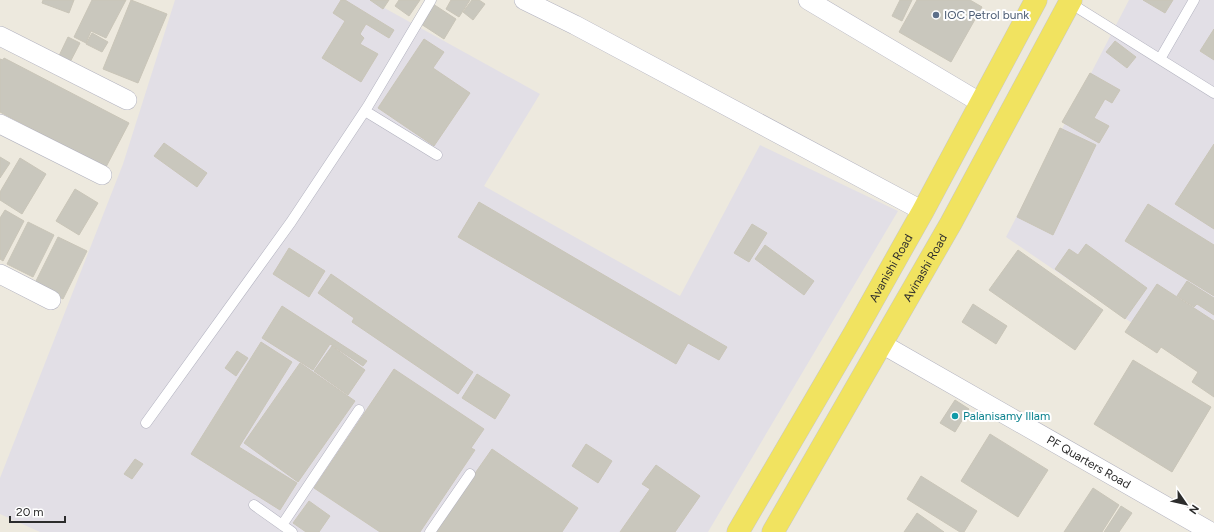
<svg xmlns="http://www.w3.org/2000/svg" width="1214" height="532" font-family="Figtree,sans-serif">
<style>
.industrial{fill:#e2dfe6}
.building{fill:#c9c7bd;stroke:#c9c5b8}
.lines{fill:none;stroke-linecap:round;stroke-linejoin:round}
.service-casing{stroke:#b2b2bf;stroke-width:11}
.minor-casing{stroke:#b2b2bf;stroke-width:20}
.primary-casing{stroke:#c8c8c8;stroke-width:23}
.service{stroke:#fff;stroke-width:10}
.minor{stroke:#fff;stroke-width:19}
.primary{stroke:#f1e360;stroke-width:22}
.service-dot{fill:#5c6f8a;stroke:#fff;stroke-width:1.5}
.culture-dot{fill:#0f9aa8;stroke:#fff;stroke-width:1.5}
.labels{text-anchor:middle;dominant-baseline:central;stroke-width:4;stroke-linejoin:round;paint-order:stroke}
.service-label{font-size:12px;fill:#4e5e75;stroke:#fff;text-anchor:start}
.street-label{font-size:12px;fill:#2c2c2c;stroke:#fff}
.culture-label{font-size:12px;fill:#0d838f;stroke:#fff;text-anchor:start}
</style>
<rect width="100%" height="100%" fill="#ede9de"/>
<path class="industrial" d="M 175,0 L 370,0 L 540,94 L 484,186 L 680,296 L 760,145 L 898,211 L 708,532 L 40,532 L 0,514 L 0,478 L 123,164 Z
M 1129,0 L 1214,0 L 1214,379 L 1006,237 Z"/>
<path class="building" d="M 43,0 L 74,0 L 69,13 L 42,3 Z
M 92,0 L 126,0 L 106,38 L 91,31 L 86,43 L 74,37 Z
M 131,0 L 167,14 L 138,83 L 103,69 Z
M 341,0 L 345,0 L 394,30 L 389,38 L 366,24 L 360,34 L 364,38 L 360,44 L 378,54 L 361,82 L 322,58 L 345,21 L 333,13 Z
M 370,0 L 389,0 L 383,9 Z
M 399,0 L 420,0 L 409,16 L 395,6 Z
M 451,0 L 470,0 L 459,17 L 446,9 Z
M 472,0 L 479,0 L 485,4 L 473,20 L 463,12 Z
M 900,0 L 912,0 L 902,21 L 892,16 Z
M 917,0 L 970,0 L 982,7 L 951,62 L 899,32 Z
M 1143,0 L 1173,0 L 1165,13 Z
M 433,4 L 456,19 L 444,39 L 421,24 Z
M 1214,29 L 1214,60 L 1200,51 Z
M 92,33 L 108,42 L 102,52 L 86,44 Z
M 68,37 L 80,43 L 68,66 L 57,60 Z
M 424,39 L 444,52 L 433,68 L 470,93 L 434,146 L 378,108 Z
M 1115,41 L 1136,57 L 1127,68 L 1106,52 Z
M 4,58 L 129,123 L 106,167 L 0,112 L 0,59 L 3,60 Z
M 1090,73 L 1120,90 L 1112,103 L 1105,99 L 1094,118 L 1109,126 L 1099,143 L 1062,122 Z
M 1060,128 L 1096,145 L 1053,235 L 1017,217 Z
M 164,143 L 207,173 L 197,187 L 154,156 Z
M 1214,144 L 1214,229 L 1175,204 Z
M 0,157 L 10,163 L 0,178 Z
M 20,158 L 46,174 L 22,214 L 0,200 L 0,192 Z
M 75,189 L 98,203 L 79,235 L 56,221 Z
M 479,202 L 727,347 L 719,360 L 688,343 L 676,364 L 458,237 Z
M 1148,204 L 1214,245 L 1214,296 L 1125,241 Z
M 5,210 L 24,221 L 3,261 L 0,259 L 0,218 Z
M 28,222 L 54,235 L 33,277 L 7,264 Z
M 752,224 L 767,233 L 749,262 L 734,253 Z
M 58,237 L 87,251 L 63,299 L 34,285 Z
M 1086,244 L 1147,288 L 1125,319 L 1055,269 L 1069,249 L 1078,255 Z
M 765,245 L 814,281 L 804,295 L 755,259 Z
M 289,248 L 325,271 L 309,297 L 273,274 Z
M 1018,250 L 1103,310 L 1075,350 L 989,290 Z
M 331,274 L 473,372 L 458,394 L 352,322 L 354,318 L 318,293 Z
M 1187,281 L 1214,298 L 1214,315 L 1197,304 L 1194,307 L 1177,296 Z
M 1157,284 L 1214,321 L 1214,397 L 1192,382 L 1198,372 L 1161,347 L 1157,353 L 1125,332 Z
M 973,304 L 1007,326 L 996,344 L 962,322 Z
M 282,306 L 367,361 L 363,366 L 330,344 L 313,370 L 262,338 Z
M 261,342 L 292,362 L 239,447 L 297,483 L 280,510 L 191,454 Z
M 332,346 L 365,370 L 348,395 L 314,371 Z
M 237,351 L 248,358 L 236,376 L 225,368 Z
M 1133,360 L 1211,407 L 1172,472 L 1094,424 Z
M 300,363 L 355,401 L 298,482 L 244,443 Z
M 394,369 L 484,429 L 471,448 L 475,450 L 420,532 L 380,532 L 314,488 Z
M 477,374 L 510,395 L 495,419 L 462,398 Z
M 955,400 L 969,409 L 955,432 L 940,423 Z
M 990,434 L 1048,470 L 1018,517 L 961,481 Z
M 586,444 L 612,461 L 598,483 L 572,466 Z
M 492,449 L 578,508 L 562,532 L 434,532 Z
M 135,459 L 143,464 L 132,479 L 124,474 Z
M 656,465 L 700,496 L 675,532 L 620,532 L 650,489 L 642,484 Z
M 921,476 L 977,511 L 964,532 L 960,532 L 907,499 Z
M 1093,488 L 1119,505 L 1102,532 L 1064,532 Z
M 309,501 L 330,516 L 319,532 L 306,532 L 293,523 Z
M 1121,506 L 1132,513 L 1119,532 L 1104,532 Z
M 917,513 L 944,532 L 904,532 Z"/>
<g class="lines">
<defs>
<path id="service" d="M 1070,3 L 1214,93
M 1160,59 L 1194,0
M 365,111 L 437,155
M 146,423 L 291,222 L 368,106 L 431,0
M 254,505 L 292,532
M 282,525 L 359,410
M 430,532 L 470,474"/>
<g id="minor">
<path d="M 524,0 L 575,25 L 923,211"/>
<path d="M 808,0 L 981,103"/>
<path d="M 0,36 L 127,100"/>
<path d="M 0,124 L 102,175"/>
<path d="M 0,274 L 51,300"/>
<path id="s1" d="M 882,344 L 1211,532"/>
</g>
<g id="primary">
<path id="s2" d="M 738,532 L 855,332 L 923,211 L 1036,0"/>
<path id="s3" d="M 773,532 L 951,223 L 1071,0"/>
</g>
</defs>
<use href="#service" class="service-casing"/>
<use href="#minor" class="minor-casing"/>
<use href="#primary" class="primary-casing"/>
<use href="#service" class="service"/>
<use href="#minor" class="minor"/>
<use href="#primary" class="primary"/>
</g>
<circle class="service-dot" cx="936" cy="15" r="4"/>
<circle class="culture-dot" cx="955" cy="416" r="4"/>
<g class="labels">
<g class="service-label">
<text x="944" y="15">IOC Petrol bunk</text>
</g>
<g class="street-label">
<text stroke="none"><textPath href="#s2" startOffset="305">Avanishi Road</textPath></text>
<text stroke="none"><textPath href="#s3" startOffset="305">Avinashi Road</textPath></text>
<text stroke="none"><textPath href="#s1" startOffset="238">PF Quarters Road</textPath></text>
</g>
<g class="culture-label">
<text x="963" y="416">Palanisamy Illam</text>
</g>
</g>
<g transform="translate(1186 504) rotate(124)" stroke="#ffffff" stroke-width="3" paint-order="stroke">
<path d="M0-3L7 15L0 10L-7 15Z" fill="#2c2c2c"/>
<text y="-6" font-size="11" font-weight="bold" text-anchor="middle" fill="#2c2c2c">N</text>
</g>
<path d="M10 516v6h55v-6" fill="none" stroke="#2c2c2c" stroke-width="2"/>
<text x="16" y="516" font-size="12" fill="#2c2c2c" stroke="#ffffff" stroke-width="3" paint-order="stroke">20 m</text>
</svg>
